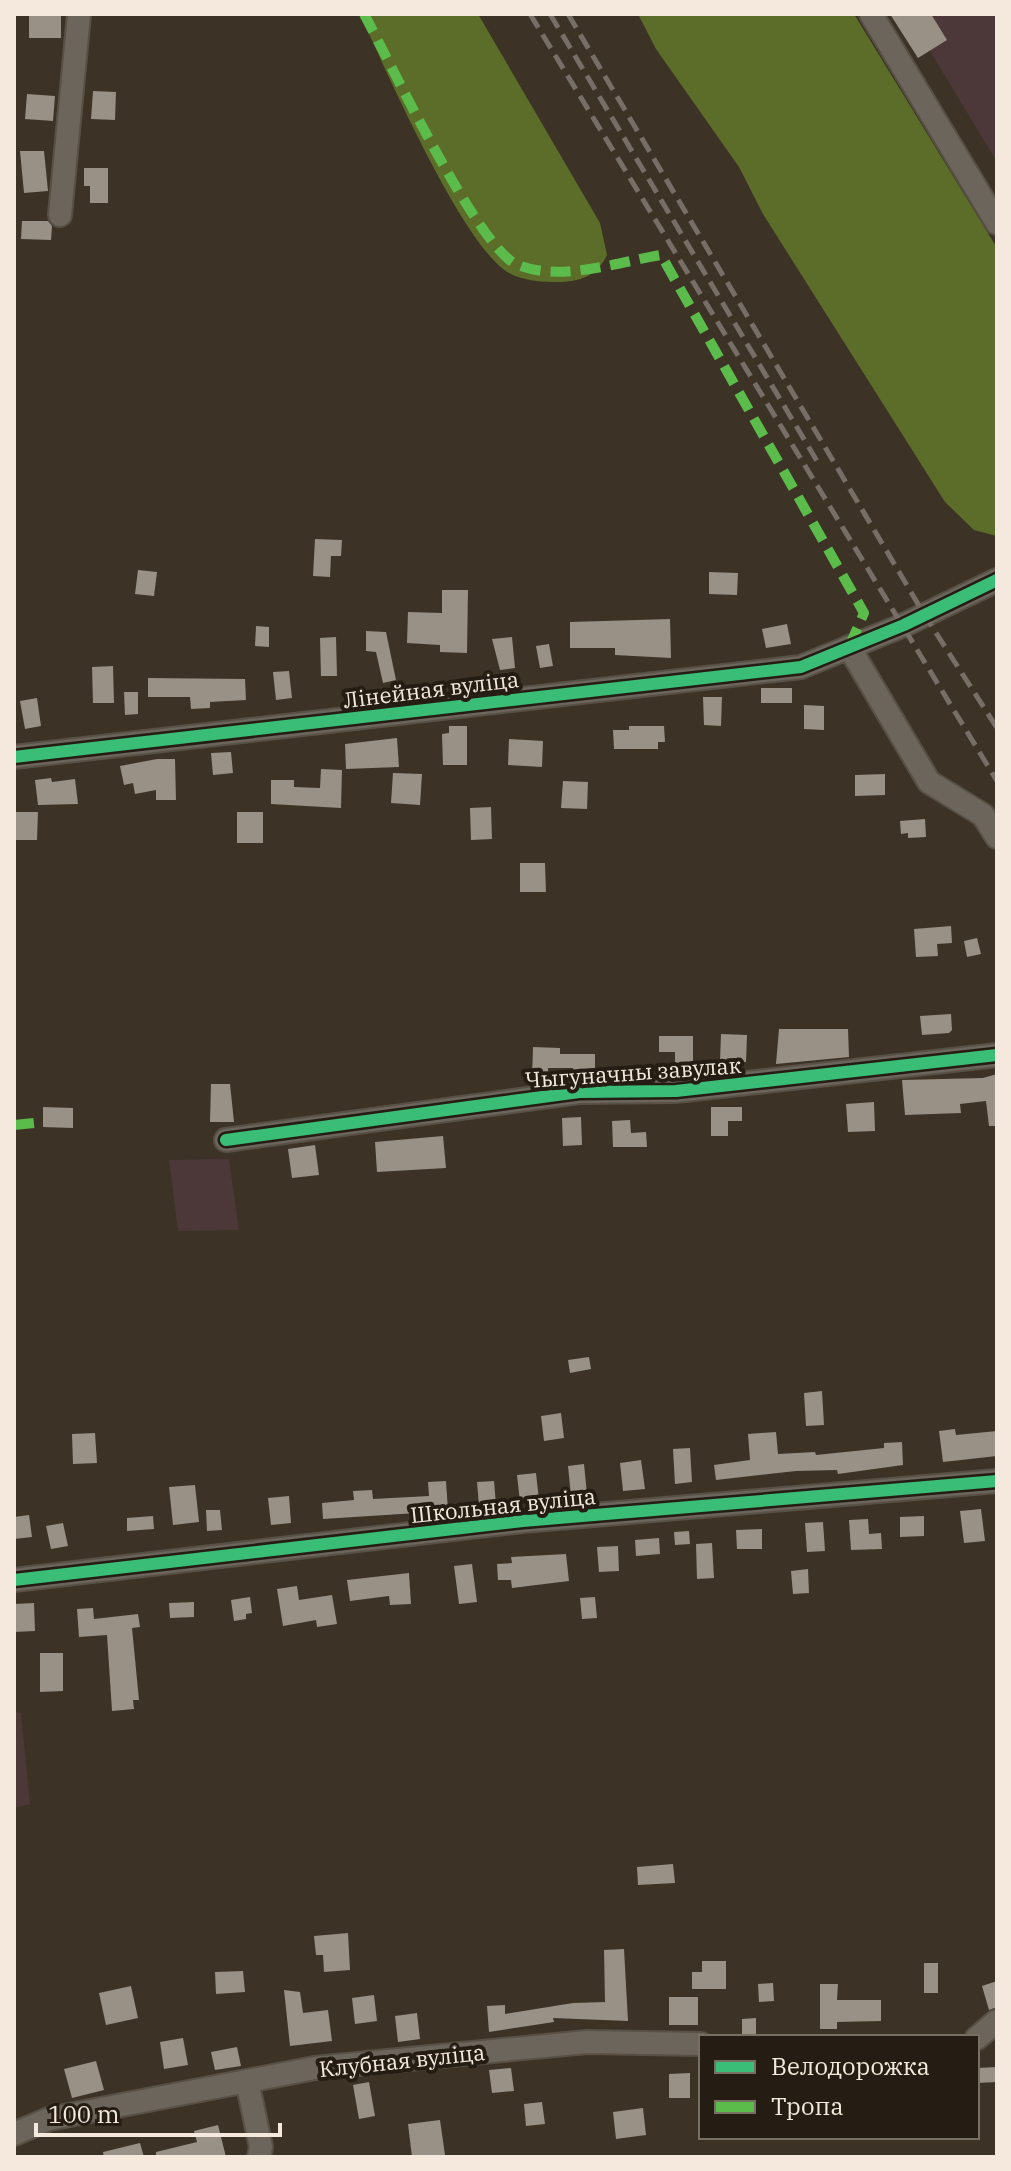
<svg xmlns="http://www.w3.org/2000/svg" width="1011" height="2171" font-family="'IBM Plex Serif',serif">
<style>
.commercial{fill:#4c3836}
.industrial{fill:#4c3838}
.forest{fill:#5c6d29}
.building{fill:#999086}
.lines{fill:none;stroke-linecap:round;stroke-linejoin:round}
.minor-casing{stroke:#585045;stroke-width:26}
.minor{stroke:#6c655b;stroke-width:22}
.rail{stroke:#776f67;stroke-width:5;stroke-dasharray:16 8;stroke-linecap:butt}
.quiet{stroke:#5cbc4b;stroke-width:10;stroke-dasharray:20 10;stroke-linecap:butt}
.cycleway-casing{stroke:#251d13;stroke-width:17}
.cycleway{stroke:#3abd76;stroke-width:12}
.labels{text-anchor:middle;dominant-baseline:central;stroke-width:8;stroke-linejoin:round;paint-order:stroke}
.street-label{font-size:22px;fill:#f4e9dc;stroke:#251d13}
</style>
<rect width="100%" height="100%" fill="#3c3326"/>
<path class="commercial" d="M 14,1712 L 21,1713 L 30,1804 L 14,1808 Z"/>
<path class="industrial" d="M 890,14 L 997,14 L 997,162 L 930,51 L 918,58 Z
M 229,1159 L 239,1230 L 178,1231 L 169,1160 Z"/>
<path class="forest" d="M 360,14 L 478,14 L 600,223 L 607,255 C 597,276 580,282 557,282 C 542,282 523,281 509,273 C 463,247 385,68 360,14 Z
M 638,14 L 854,14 L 997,248 L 997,536 L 974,530 L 945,502 L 763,214 L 739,167 L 656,49 Z"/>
<path class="building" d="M 29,14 L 61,14 L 61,38 L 29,38 Z
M 890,14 L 931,14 L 947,40 L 918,58 Z
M 93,91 L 116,92 L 115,120 L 91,119 Z
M 27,94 L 55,96 L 53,121 L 25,119 Z
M 20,151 L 44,151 L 48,191 L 24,193 Z
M 84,168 L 108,168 L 108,203 L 90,203 L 90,186 L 84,186 Z
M 22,221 L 48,221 L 52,226 L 51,240 L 21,239 Z
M 315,539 L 342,540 L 341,556 L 331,556 L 330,577 L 313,576 Z
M 138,570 L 157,572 L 154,596 L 135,594 Z
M 709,572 L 738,573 L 737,595 L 709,594 Z
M 442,590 L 468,590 L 467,653 L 440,652 L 440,645 L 407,643 L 408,612 L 442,613 Z
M 670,619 L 671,658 L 615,655 L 615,648 L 570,648 L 570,622 Z
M 787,624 L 791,644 L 766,648 L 762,629 Z
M 256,626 L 269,627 L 269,647 L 255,646 Z
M 366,631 L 386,632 L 396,680 L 383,683 L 376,652 L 366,651 Z
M 336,637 L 337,676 L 321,676 L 320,638 Z
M 512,637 L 515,668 L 500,670 L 492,639 Z
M 549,644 L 553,666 L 540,668 L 536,646 Z
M 113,666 L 114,703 L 93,703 L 92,667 Z
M 289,671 L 292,698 L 276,700 L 273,672 Z
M 148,678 L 245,679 L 246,700 L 210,702 L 210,708 L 191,709 L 190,697 L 148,697 Z
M 761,688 L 792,688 L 792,703 L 761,703 Z
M 124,692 L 138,692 L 138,714 L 125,715 Z
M 703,697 L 722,697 L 721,726 L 704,725 Z
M 37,698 L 41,726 L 25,729 L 20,701 Z
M 804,705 L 824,706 L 824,730 L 804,729 Z
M 449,726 L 467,726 L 467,765 L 443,765 L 442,734 L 449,733 Z
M 629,726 L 664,726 L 665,742 L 658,742 L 658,749 L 614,749 L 613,730 L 629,730 Z
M 397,738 L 399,767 L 346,769 L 345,744 Z
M 509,739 L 543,741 L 542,767 L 508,765 Z
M 231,752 L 233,773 L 213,775 L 211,753 Z
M 157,759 L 175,759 L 176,800 L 156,800 L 156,790 L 135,794 L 133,783 L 124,785 L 120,766 Z
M 321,769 L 342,770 L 341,808 L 271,804 L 271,780 L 294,780 L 294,787 L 320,788 Z
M 393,773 L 422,774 L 420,805 L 391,803 Z
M 885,774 L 885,795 L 855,796 L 855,775 Z
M 51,778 L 52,782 L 75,779 L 78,804 L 38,805 L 35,780 Z
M 563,781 L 588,782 L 587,809 L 561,808 Z
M 491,807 L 492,839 L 471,840 L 470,808 Z
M 15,812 L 38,812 L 37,840 L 14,840 Z
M 237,812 L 263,812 L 263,843 L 237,843 Z
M 925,819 L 926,837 L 908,838 L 908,833 L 901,834 L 900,821 Z
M 520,863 L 545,863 L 546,892 L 520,892 Z
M 951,926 L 952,943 L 937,944 L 938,956 L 916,957 L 914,929 Z
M 977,938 L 981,954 L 967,957 L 964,941 Z
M 951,1014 L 952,1030 L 949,1033 L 922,1035 L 920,1016 Z
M 779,1029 L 848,1029 L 849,1057 L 776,1064 Z
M 721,1034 L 747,1035 L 746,1062 L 720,1061 Z
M 659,1036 L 693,1036 L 693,1065 L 675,1065 L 675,1052 L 659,1052 Z
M 533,1047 L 560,1048 L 560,1054 L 595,1054 L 595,1078 L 578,1078 L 578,1071 L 573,1071 L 573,1068 L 548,1068 L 548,1079 L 532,1078 Z
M 997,1074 L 997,1126 L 989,1126 L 986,1101 L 960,1104 L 961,1113 L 905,1115 L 902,1080 L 983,1078 Z
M 211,1084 L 230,1084 L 234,1122 L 210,1122 Z
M 874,1102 L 875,1131 L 848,1132 L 846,1104 Z
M 43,1107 L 73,1108 L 73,1128 L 43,1127 Z
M 711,1107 L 742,1107 L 742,1121 L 728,1121 L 728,1136 L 711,1136 Z
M 581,1117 L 582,1145 L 563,1146 L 562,1118 Z
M 630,1120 L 631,1133 L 646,1132 L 647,1147 L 613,1147 L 612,1121 Z
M 443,1136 L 446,1168 L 377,1172 L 375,1142 Z
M 315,1145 L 319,1175 L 292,1178 L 288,1149 Z
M 589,1357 L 591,1369 L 570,1373 L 568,1360 Z
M 822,1391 L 824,1425 L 806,1426 L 804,1393 Z
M 561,1413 L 564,1438 L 544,1441 L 541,1416 Z
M 955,1429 L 956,1435 L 997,1431 L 997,1456 L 943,1462 L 939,1431 Z
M 776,1432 L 778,1454 L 815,1452 L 816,1455 L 884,1448 L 884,1443 L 902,1442 L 903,1465 L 838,1474 L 837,1470 L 796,1471 L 716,1480 L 714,1465 L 750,1460 L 748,1434 Z
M 95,1433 L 97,1463 L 73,1464 L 72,1434 Z
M 690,1448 L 692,1482 L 675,1484 L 673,1449 Z
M 641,1460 L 645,1489 L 623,1491 L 620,1463 Z
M 584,1464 L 587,1494 L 571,1496 L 568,1466 Z
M 536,1473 L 539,1500 L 520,1502 L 517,1475 Z
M 446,1481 L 448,1511 L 323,1519 L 322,1503 L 354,1500 L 353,1491 L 372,1490 L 373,1499 L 429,1496 L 428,1482 Z
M 494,1481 L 496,1505 L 479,1506 L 477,1482 Z
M 195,1485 L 199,1522 L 173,1525 L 169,1487 Z
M 289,1496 L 291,1523 L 271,1525 L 268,1498 Z
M 981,1509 L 985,1541 L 964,1543 L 960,1511 Z
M 206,1510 L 220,1510 L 222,1530 L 207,1531 Z
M 29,1515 L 32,1537 L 14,1539 L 14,1517 Z
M 153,1516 L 154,1529 L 127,1531 L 127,1518 Z
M 924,1516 L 924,1536 L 900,1537 L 900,1517 Z
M 868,1519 L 869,1534 L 881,1533 L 882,1549 L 851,1550 L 849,1520 Z
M 823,1522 L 825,1551 L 807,1552 L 805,1523 Z
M 63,1523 L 68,1546 L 51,1549 L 46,1526 Z
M 762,1529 L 762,1549 L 737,1549 L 736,1530 Z
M 689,1531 L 690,1544 L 675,1545 L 674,1532 Z
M 659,1538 L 660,1554 L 636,1556 L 635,1540 Z
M 712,1543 L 714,1578 L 697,1579 L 696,1544 Z
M 618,1546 L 619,1571 L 599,1572 L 597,1547 Z
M 566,1554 L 569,1581 L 512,1588 L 511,1580 L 498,1580 L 497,1564 L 512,1563 L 511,1557 Z
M 472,1564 L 477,1602 L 459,1604 L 454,1566 Z
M 808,1569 L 809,1593 L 793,1594 L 791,1571 Z
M 409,1573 L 411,1604 L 390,1605 L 389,1596 L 350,1601 L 347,1580 Z
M 297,1586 L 299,1600 L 332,1595 L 337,1624 L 317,1627 L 316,1620 L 283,1626 L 277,1589 Z
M 250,1597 L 252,1613 L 246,1614 L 246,1619 L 234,1621 L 231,1600 Z
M 595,1597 L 597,1618 L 582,1619 L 580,1598 Z
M 194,1602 L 194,1617 L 170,1618 L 169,1603 Z
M 34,1603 L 35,1631 L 14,1632 L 14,1604 Z
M 93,1608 L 94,1619 L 138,1614 L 140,1627 L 132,1628 L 139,1700 L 133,1700 L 134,1709 L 112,1711 L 107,1635 L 79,1637 L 77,1609 Z
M 40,1653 L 63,1653 L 63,1691 L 40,1692 Z
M 673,1864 L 675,1883 L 638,1885 L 637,1867 Z
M 348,1933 L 350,1970 L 324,1972 L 323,1955 L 316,1955 L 314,1936 Z
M 624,1949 L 628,2021 L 553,2018 L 554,2022 L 489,2032 L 487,2006 L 505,2005 L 505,2014 L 573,2003 L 605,2002 L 604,1950 Z
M 702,1961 L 726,1961 L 726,1989 L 692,1989 L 692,1972 L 702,1972 Z
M 924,1963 L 938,1963 L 938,1993 L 924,1993 Z
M 243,1971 L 245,1992 L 216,1994 L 215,1972 Z
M 997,1981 L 997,2007 L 989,2010 L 982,1986 Z
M 773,1983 L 774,2001 L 759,2002 L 758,1984 Z
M 820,1984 L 838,1984 L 837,2000 L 881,2000 L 881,2021 L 837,2022 L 837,2029 L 820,2029 Z
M 131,1986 L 138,2018 L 106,2025 L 99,1993 Z
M 284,1990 L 300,1992 L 303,2013 L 328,2010 L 332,2041 L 290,2046 Z
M 374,1995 L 377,2021 L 355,2024 L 352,1998 Z
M 669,1997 L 698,1997 L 698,2025 L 669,2025 Z
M 417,2013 L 420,2039 L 398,2042 L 395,2016 Z
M 756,2018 L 756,2037 L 742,2037 L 742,2019 Z
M 183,2038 L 188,2065 L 164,2069 L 160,2042 Z
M 237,2047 L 241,2066 L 215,2070 L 211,2052 Z
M 96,2061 L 104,2090 L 72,2098 L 64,2069 Z
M 997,2067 L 997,2082 L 977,2083 L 977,2068 Z
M 511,2068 L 514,2091 L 492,2093 L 489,2070 Z
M 690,2073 L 690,2098 L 669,2098 L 669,2074 Z
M 369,2082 L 375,2116 L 359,2119 L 353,2085 Z
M 542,2102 L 545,2124 L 526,2126 L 524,2104 Z
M 643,2108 L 646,2135 L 616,2139 L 613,2112 Z
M 440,2120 L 445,2155 L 412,2157 L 408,2124 Z
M 218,2125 L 226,2157 L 156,2157 L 156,2152 L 197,2142 L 194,2131 Z
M 140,2143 L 144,2157 L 104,2157 L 103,2152 Z"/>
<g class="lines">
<defs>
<path id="minor" d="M 871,14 L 997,223
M 60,215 L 79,14
M 849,647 L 929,782 L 983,815 L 997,837
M 14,757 L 801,667 L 904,625 L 997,580
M 226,1140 L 579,1092 L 676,1091 L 997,1055
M 14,1580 L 523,1521 L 997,1481
M 977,2038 L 997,2021
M 247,2081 L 261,2147 L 259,2157
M 14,2134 L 49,2119 L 315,2068 L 587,2042 L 701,2044"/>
</defs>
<use href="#minor" class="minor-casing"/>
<use href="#minor" class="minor"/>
<path class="rail" d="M 530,14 L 997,781
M 550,14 L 817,461
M 568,14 L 924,614 L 997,728"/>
<path class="quiet" d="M 364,14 C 389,60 477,246 516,264 C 558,283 618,262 661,255 L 864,613 L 849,647
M 14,1125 L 34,1123"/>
<defs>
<path id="cycleway" d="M 14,757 L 801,667 L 904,625 L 997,580
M 226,1140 L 579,1092 L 676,1091 L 997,1055
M 14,1580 L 523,1521 L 997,1481"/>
</defs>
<use href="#cycleway" class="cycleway-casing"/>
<use href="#cycleway" class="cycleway"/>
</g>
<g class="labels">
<g class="street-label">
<text transform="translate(431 689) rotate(-7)">Лінейная вуліца</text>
<text transform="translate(633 1072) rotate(-4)">Чыгуначны завулак</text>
<text transform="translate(503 1505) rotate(-6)">Школьная вуліца</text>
<text transform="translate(402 2060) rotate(-6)">Клубная вуліца</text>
</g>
</g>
<rect width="1011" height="2171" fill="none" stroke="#f4e9dc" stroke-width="32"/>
<rect x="699" y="2035" width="280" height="104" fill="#251d13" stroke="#786f63" stroke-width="2"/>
<rect x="715" y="2061" width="40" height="12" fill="#3abd76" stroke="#786f63" stroke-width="2"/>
<text x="771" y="2075" font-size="24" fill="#f4e9dc">Велодорожка</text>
<rect x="715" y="2101" width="40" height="12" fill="#5cbc4b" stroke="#786f63" stroke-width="2"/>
<text x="771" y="2115" font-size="24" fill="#f4e9dc">Тропа</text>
<path d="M36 2123v12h244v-12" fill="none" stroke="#f4e9dc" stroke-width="4"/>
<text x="48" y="2123" font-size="24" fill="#f4e9dc" stroke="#251d13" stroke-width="6" paint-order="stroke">100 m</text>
</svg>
